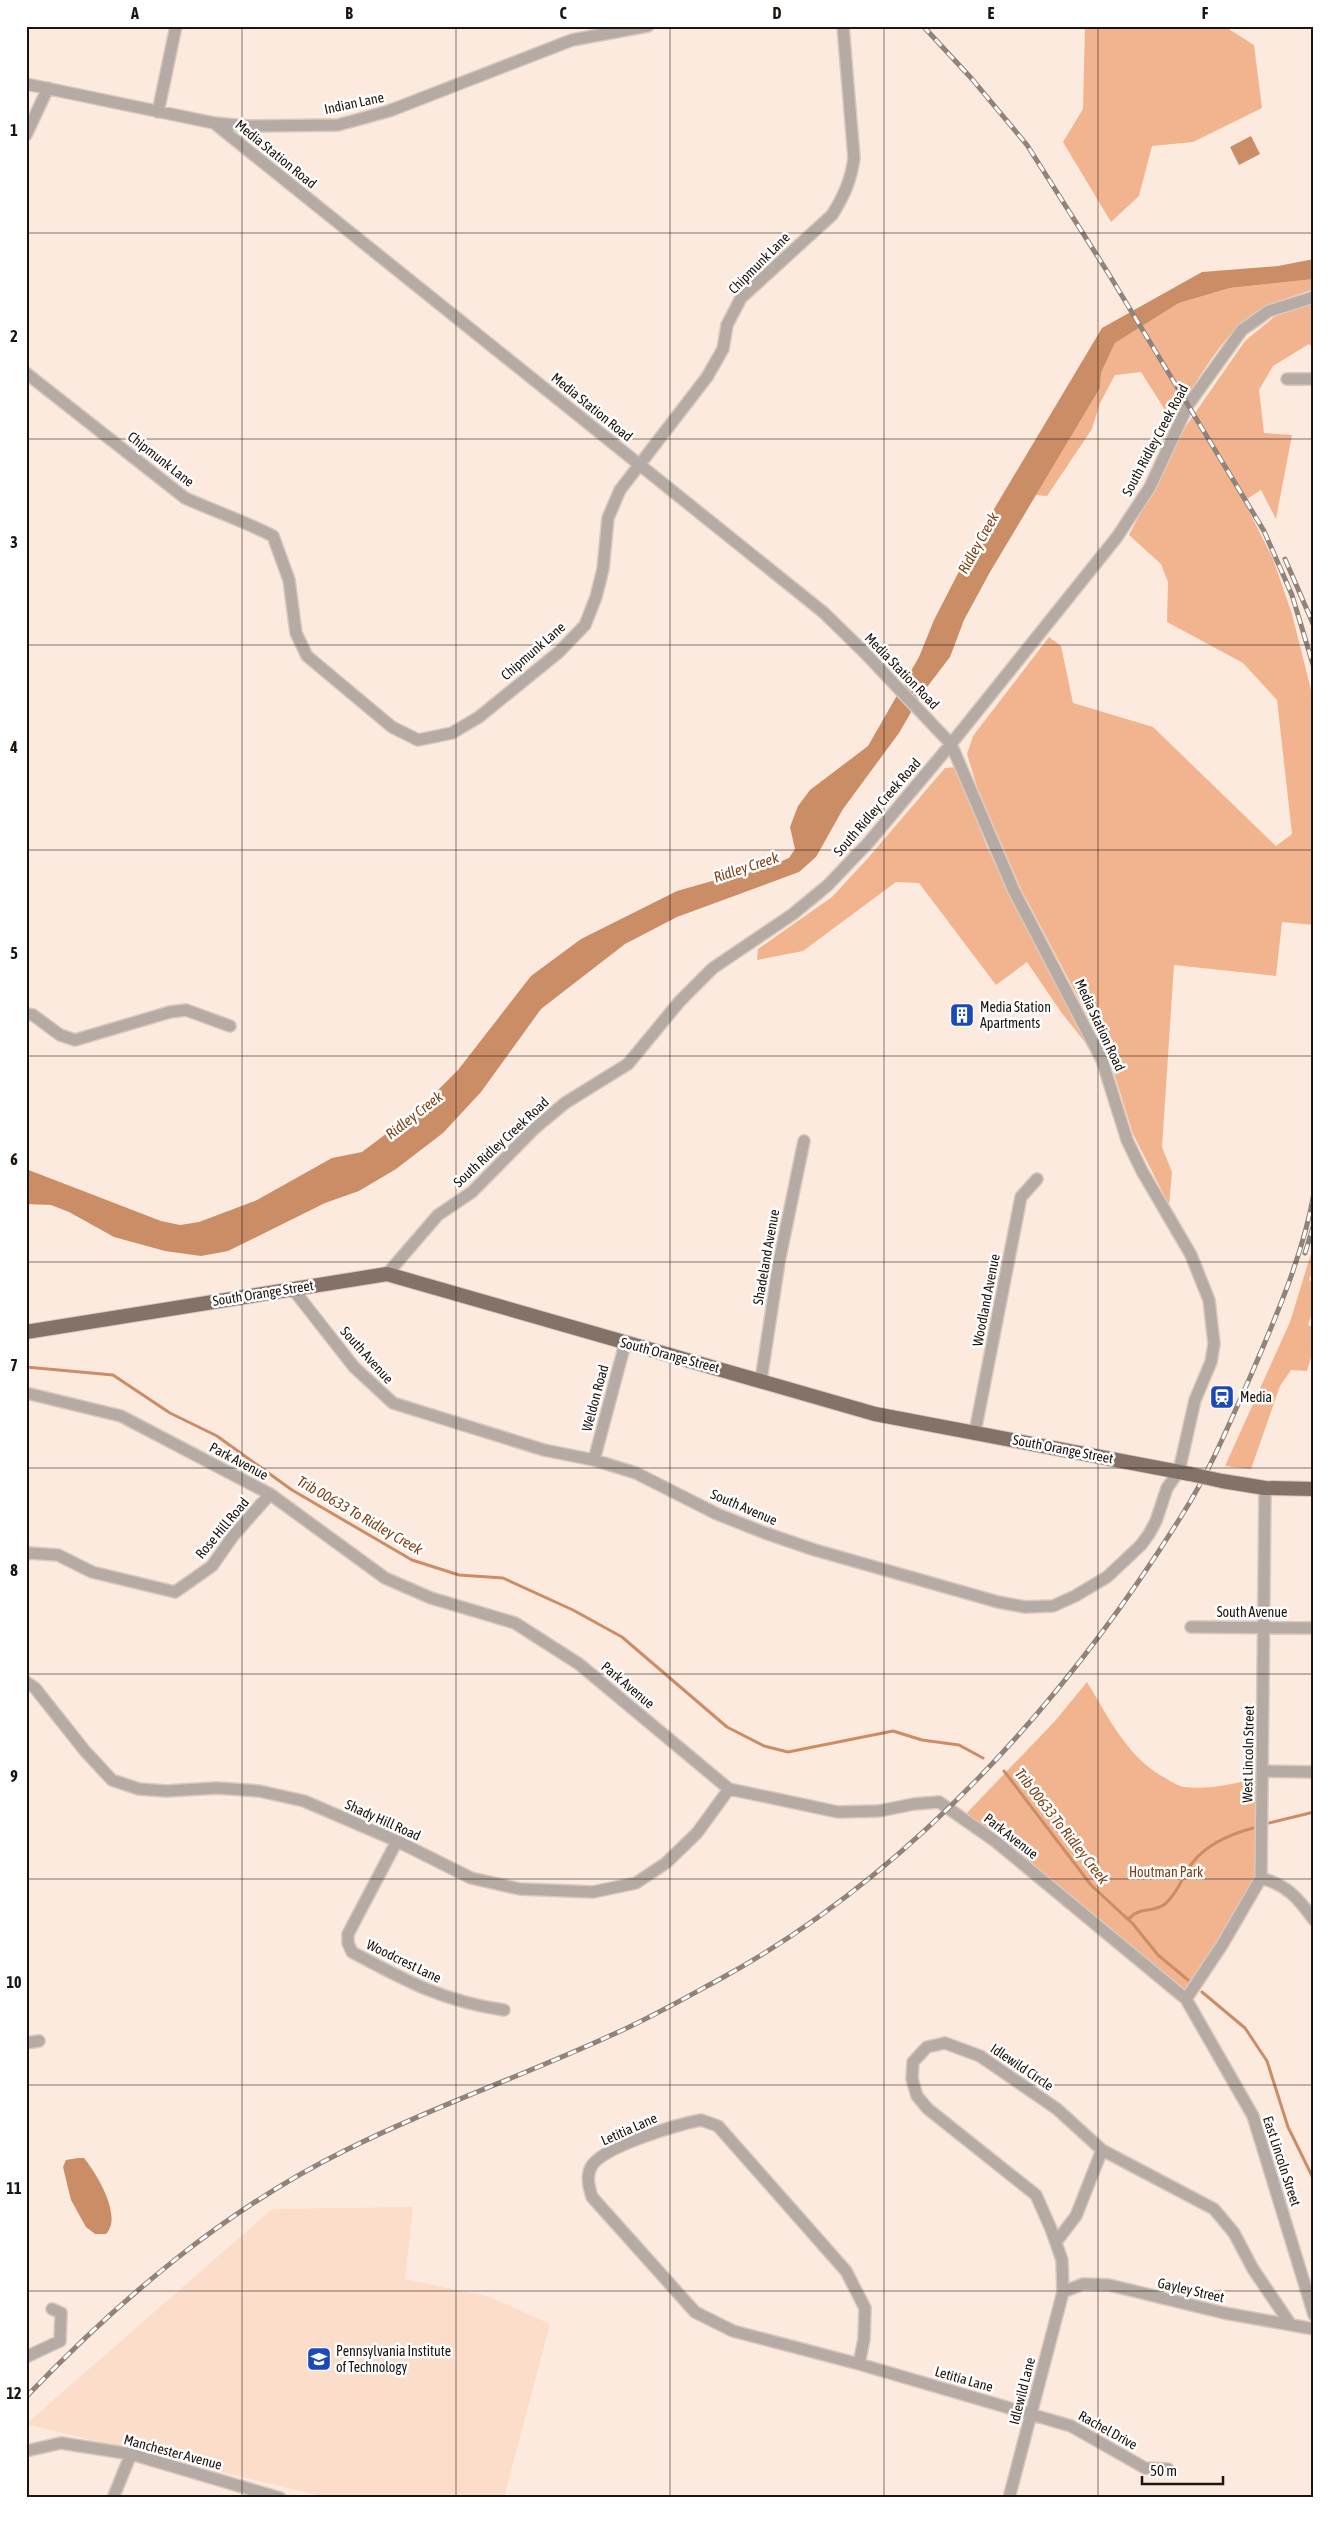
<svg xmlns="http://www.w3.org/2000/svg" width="1340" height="2524" font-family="'Asap Condensed',sans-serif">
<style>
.built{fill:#fcddca}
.green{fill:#f2b48e}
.water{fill:#cb8d66}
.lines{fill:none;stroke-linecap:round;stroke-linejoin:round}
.stream{stroke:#cb8d66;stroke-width:3}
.minor-casing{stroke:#d9c8bd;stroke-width:14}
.major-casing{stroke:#d9c8bd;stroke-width:16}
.minor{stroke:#b5aba4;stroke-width:11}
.major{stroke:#847268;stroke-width:14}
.rail-casing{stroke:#91837a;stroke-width:5}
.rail{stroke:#fff;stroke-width:3;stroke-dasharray:9;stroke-linecap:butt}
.major-bridge-casing{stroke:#d9c8bd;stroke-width:16;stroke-linecap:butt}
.major-bridge{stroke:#847268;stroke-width:14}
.grid{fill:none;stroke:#1c140f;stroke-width:1;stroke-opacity:0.55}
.labels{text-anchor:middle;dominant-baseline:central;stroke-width:5;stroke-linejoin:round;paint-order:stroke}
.street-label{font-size:14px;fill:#1c140f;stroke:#fff}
.poi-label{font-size:14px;fill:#1c140f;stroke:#fff;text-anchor:start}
.park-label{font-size:14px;fill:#7c4116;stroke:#fff}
.water-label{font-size:15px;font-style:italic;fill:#7f4419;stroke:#fff}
.neatline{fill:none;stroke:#1c140f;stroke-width:2}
.grid-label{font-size:16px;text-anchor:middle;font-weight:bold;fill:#1c140f}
</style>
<rect width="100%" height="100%" fill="#fdeade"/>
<path class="built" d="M 413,2207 L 405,2279 L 490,2297 L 550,2324 L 504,2498 L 329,2498 L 26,2424 L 272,2209 Z"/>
<path class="green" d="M 1085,26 L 1224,26 L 1254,45 L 1262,108 L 1193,142 L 1152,146 L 1139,196 L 1111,222 L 1063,142 L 1083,109 Z
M 1314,279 L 1314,289 C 1293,296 1272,302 1253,314 C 1224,332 1190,392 1172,421 L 1141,372 L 1115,375 L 1100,403 L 1092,429 L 1047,496 L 1036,495 L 1100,388 L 1101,373 L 1115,343 L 1179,303 L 1230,288 Z
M 1314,301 L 1314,349 L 1309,344 L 1273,366 L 1259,390 L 1264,433 L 1292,435 L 1276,519 L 1261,490 L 1244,501 L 1273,559 L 1292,614 L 1313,698 L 1314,925 L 1282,922 L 1276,976 L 1174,965 L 1162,1147 L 1172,1172 L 1169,1205 L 1133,1134 L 1108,1054 L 1021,889 L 977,787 L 967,754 L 973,736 L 1049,637 L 1061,646 L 1073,703 L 1153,727 L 1276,846 L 1292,834 L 1277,700 L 1243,663 L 1167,622 L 1168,582 L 1161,564 L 1129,535 L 1186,426 L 1245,341 L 1274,317 Z
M 956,767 L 987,847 L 1009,893 L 1091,1050 L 1061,1012 L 1027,962 L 996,985 L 919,883 L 896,882 L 803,951 L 757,960 L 758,949 L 832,897 L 868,858 L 945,768 Z
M 1314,1244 L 1314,1268 L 1309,1280 L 1314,1282 L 1314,1308 L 1308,1325 L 1314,1328 L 1314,1348 L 1307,1371 L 1291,1370 L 1280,1386 L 1251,1469 L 1225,1466 L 1290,1322 Z
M 1087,1682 C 1109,1718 1128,1759 1167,1779 C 1172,1782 1178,1786 1184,1787 C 1207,1790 1234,1784 1257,1778 L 1261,1878 L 1186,1999 L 962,1818 L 1055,1721 Z"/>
<path class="water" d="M 1251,136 L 1260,154 L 1239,165 L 1230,147 Z
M 1314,259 L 1314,279 L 1230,288 L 1179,303 L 1115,343 L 1101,373 L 1100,388 L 990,572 L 964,620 L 950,657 L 921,695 L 899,733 L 843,809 L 816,857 L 799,872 L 677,917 L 625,944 L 541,1009 L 481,1092 L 443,1133 L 396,1169 L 359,1191 L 325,1203 L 228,1251 L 201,1256 L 165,1251 L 114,1237 L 69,1212 L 51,1205 L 26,1204 L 26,1169 L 161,1221 L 180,1225 L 199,1222 L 257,1200 L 332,1158 L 362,1152 L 419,1109 L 458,1070 L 531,976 L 581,939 L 677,891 L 719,879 L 734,878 L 782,861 L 789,858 L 795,849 L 790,827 L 798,806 L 810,790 L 868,746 L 919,657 L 934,620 L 972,546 L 1102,328 L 1202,272 L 1278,266 Z
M 78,2158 L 84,2158 C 97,2174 123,2217 106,2234 L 95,2234 L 86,2227 L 71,2200 L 63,2167 L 66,2160 Z"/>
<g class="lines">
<path class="stream" d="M 26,1367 L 113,1375 L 170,1413 L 217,1436 L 292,1490 L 412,1560 L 459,1575 L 503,1578 L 573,1610 L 622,1637 L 727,1727 L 764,1746 L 788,1752 L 893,1731 L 922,1740 L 959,1745 L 983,1758
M 1004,1771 L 1091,1885 L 1133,1924 L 1158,1955 L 1188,1980
M 1269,1823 L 1314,1812
M 1126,1918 L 1130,1918 C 1140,1906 1154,1913 1165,1904 C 1179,1892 1182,1876 1193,1862 C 1208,1843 1231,1834 1253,1828
M 1202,1992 L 1245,2028 L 1267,2061 L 1288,2127 L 1314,2180"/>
<defs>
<path id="minor" d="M 26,84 L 214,123 L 248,126 L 338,125 L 389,111 L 572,40 L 648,26
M 158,112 L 176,26
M 214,123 L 823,612 L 863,651 L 951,744 L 1014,891 L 1102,1060 L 1127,1140 L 1142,1171 L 1191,1255 L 1209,1300 L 1214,1344 L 1211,1362 L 1195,1400 L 1179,1471 L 1167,1488 L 1156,1521 L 1149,1534 L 1141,1545 L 1107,1577 L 1075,1596 L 1053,1606 L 1025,1607 L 998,1602 L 815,1550 L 765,1533 L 717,1514 L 636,1473 L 594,1460 L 544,1450 L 393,1403 L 354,1367 L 292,1288
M 26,135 L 48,88
M 26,373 L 185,498 C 214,511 244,521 273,536 L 289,580 L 296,633 L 307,656 L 392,727 L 418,740 L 452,733 L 479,717 L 559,652 L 585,625 L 596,597 L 603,569 L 608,518 L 620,490 L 707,377 L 723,349 L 727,325 L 741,298 L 832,215 C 844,196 851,180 854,158 L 843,26
M 1287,379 L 1314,379
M 26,1014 L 33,1015 L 60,1035 L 75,1040 L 170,1012 L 186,1010 L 230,1026
M 387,1274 L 438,1215 L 472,1192 L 535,1128 L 565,1103 L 628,1064 L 680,1001 L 713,968 L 793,914 L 828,885 L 869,842 L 951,744 L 1117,537 L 1150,487 L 1188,405 L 1242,330 L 1269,311 L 1314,297
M 761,1380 L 779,1262 L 804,1141
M 26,1393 L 121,1416 L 270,1494 L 385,1578 L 431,1598 L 515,1623 L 579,1664 L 729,1789 L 838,1812 L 879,1811 L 914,1804 L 939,1802 L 995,1841 L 1186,1999 L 1253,2116 L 1314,2315
M 975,1432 L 1021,1197 L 1037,1179
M 594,1460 L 625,1344
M 26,1555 L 29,1553 L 58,1555 L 92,1572 L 175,1592 L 212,1566 L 233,1536 L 270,1494
M 1191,1627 L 1314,1628
M 26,1682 L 35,1688 L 85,1751 L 112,1780 L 139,1789 L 166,1791 L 217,1788 L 259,1791 L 304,1801 L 397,1841 L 471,1878 L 520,1889 L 593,1892 L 636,1883 L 666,1863 L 697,1833 L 729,1789
M 1263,1771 L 1314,1772
M 397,1841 L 348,1934 L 348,1943 L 352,1952 C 406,1981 442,2001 504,2010
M 1261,1878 C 1287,1885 1298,1898 1314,1920
M 1186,1999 L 1222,1945 L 1261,1878 L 1265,1488
M 26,2043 L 39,2041
M 701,2120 L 718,2126 L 846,2271 L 865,2308 L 864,2339 L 859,2364 L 733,2331 L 695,2312 L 592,2197 C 589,2187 586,2177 591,2167 C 601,2147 679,2124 701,2120 Z
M 1056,2242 L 1076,2216 L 1102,2150
M 1063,2292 L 1083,2284 L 1109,2285 L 1224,2313 L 1314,2329
M 26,2357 L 60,2341 L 61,2313 L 52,2309
M 859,2364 L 1071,2426 L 1145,2468 L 1168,2469
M 26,2451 L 61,2443 L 131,2454 L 280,2498
M 113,2498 L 131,2454
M 1009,2498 L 1063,2292 L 1062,2260 L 1051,2229 L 1036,2195 L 928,2109 L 917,2096 L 912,2079 L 913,2062 L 927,2047 L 945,2043 L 980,2056 L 1057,2109 L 1102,2150 L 1214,2209 L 1234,2233 L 1253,2269 L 1291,2325"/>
<path id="major" d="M 26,1332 L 387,1274 L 875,1414 L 1190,1474
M 1222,1481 L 1265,1488 L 1314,1489"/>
</defs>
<use href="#minor" class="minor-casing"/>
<use href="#major" class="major-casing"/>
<use href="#minor" class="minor"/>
<use href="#major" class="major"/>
<defs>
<path id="rail" d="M 923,26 L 972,79 L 1027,145 L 1110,276 L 1264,531 L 1292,595 L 1314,668
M 1285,559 L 1314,626
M 1305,1253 L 1314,1224
M 26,2397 C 119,2300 223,2211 344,2151 C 432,2107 525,2075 614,2034 C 650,2018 685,1998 720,1979 C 912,1874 1067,1699 1182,1515 C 1210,1471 1230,1422 1251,1375 C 1276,1317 1303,1255 1314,1193"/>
</defs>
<use href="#rail" class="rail-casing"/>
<use href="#rail" class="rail"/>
<defs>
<path id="major-bridge" d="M 1190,1474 L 1222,1481"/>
</defs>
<use href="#major-bridge" class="major-bridge-casing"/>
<use href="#major-bridge" class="major-bridge"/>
</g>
<path class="grid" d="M 242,26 L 242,2498M 456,26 L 456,2498M 670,26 L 670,2498M 884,26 L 884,2498M 1098,26 L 1098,2498M 26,233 L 1314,233M 26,439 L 1314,439M 26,645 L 1314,645M 26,850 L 1314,850M 26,1056 L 1314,1056M 26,1262 L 1314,1262M 26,1468 L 1314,1468M 26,1674 L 1314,1674M 26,1879 L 1314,1879M 26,2085 L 1314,2085M 26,2291 L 1314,2291"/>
<defs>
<symbol id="building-square" viewBox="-11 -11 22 22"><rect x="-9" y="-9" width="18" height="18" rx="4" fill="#194ab7" stroke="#fff"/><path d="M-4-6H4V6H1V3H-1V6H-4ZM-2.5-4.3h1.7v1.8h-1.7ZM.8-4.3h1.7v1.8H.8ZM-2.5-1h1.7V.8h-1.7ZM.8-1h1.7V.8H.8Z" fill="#fff"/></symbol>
<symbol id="station-square" viewBox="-11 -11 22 22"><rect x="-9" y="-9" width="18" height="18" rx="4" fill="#194ab7" stroke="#fff"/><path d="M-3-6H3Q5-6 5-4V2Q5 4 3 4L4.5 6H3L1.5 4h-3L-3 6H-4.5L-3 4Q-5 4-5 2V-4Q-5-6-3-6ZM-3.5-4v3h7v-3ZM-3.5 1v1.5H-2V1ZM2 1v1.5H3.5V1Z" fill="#fff"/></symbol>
<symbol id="school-square" viewBox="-11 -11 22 22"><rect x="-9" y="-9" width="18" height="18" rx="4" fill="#194ab7" stroke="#fff"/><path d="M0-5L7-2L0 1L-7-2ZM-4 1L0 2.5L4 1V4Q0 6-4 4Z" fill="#fff"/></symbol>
</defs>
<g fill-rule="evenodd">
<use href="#building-square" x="948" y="1001" width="28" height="28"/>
<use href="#station-square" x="1208" y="1383" width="28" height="28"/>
<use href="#school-square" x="305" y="2345" width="28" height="28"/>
</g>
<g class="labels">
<g class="street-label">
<text transform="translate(354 103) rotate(-12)">Indian Lane</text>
<text transform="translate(276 154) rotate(39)">Media Station Road</text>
<text transform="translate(759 263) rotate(-45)">Chipmunk Lane</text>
<text transform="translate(592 407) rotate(39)">Media Station Road</text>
<text transform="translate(1155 440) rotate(-62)">South Ridley Creek Road</text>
<text transform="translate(161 459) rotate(38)">Chipmunk Lane</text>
<text transform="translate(533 651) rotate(-41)">Chipmunk Lane</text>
<text transform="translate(902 671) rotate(46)">Media Station Road</text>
<text transform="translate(877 807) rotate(-49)">South Ridley Creek Road</text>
<text transform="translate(1100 1025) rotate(65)">Media Station Road</text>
<text transform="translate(501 1142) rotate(-43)">South Ridley Creek Road</text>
<text transform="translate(766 1257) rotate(-80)">Shadeland Avenue</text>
<text transform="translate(263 1293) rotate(-9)">South Orange Street</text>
<text transform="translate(986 1300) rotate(-79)">Woodland Avenue</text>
<text transform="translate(367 1355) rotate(48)">South Avenue</text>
<text transform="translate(670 1355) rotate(15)">South Orange Street</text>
<text transform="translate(595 1398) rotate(-75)">Weldon Road</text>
<text transform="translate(1063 1449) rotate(11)">South Orange Street</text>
<text transform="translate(239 1461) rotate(28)">Park Avenue</text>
<text transform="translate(744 1507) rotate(23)">South Avenue</text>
<text transform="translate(222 1528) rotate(-50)">Rose Hill Road</text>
<text x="1252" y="1612">South Avenue</text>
<text transform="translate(628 1685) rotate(40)">Park Avenue</text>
<text transform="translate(1248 1754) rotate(-89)">West Lincoln Street</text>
<text transform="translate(383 1820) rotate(24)">Shady Hill Road</text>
<text transform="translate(1011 1836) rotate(38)">Park Avenue</text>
<text transform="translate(404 1961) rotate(26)">Woodcrest Lane</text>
<text transform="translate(1022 2067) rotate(34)">Idlewild Circle</text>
<text transform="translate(629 2129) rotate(-24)">Letitia Lane</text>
<text transform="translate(1282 2161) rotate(72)">East Lincoln Street</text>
<text transform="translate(1191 2290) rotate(13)">Gayley Street</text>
<text transform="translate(964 2379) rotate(16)">Letitia Lane</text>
<text transform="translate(1022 2391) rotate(-76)">Idlewild Lane</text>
<text transform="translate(1108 2430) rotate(29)">Rachel Drive</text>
<text transform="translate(173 2452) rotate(15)">Manchester Avenue</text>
</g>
<g class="poi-label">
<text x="980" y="1007">Media Station<tspan x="980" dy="16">Apartments</tspan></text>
<text x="1240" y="1397">Media</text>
<text x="336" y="2351">Pennsylvania Institute<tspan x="336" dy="16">of Technology</tspan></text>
</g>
<g class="park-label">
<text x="1166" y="1872">Houtman Park</text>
</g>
<g class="water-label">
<text transform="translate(978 543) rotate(-61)">Ridley Creek</text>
<text transform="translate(746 867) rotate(-18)">Ridley Creek</text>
<text transform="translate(414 1115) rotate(-38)">Ridley Creek</text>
<text transform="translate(360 1515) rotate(30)">Trib 00633 To Ridley Creek</text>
<text transform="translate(1062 1826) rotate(52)">Trib 00633 To Ridley Creek</text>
</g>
</g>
<rect width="1340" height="2524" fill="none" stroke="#ffffff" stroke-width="55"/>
<path d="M1142 2476v8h81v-8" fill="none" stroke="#1c140f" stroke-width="2.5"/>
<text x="1150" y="2476" font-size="15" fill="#1c140f" stroke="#ffffff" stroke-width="4" paint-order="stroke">50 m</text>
<rect x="28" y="28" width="1284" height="2468" class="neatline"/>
<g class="grid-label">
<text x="135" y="19">A</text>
<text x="349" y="19">B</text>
<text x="563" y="19">C</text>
<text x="777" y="19">D</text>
<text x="991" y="19">E</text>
<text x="1205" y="19">F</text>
<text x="14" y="136">1</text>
<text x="14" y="342">2</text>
<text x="14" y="548">3</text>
<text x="14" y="753">4</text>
<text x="14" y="959">5</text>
<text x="14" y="1165">6</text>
<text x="14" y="1371">7</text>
<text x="14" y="1576">8</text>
<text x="14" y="1782">9</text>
<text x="14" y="1988">10</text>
<text x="14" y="2194">11</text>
<text x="14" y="2399">12</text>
</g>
</svg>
